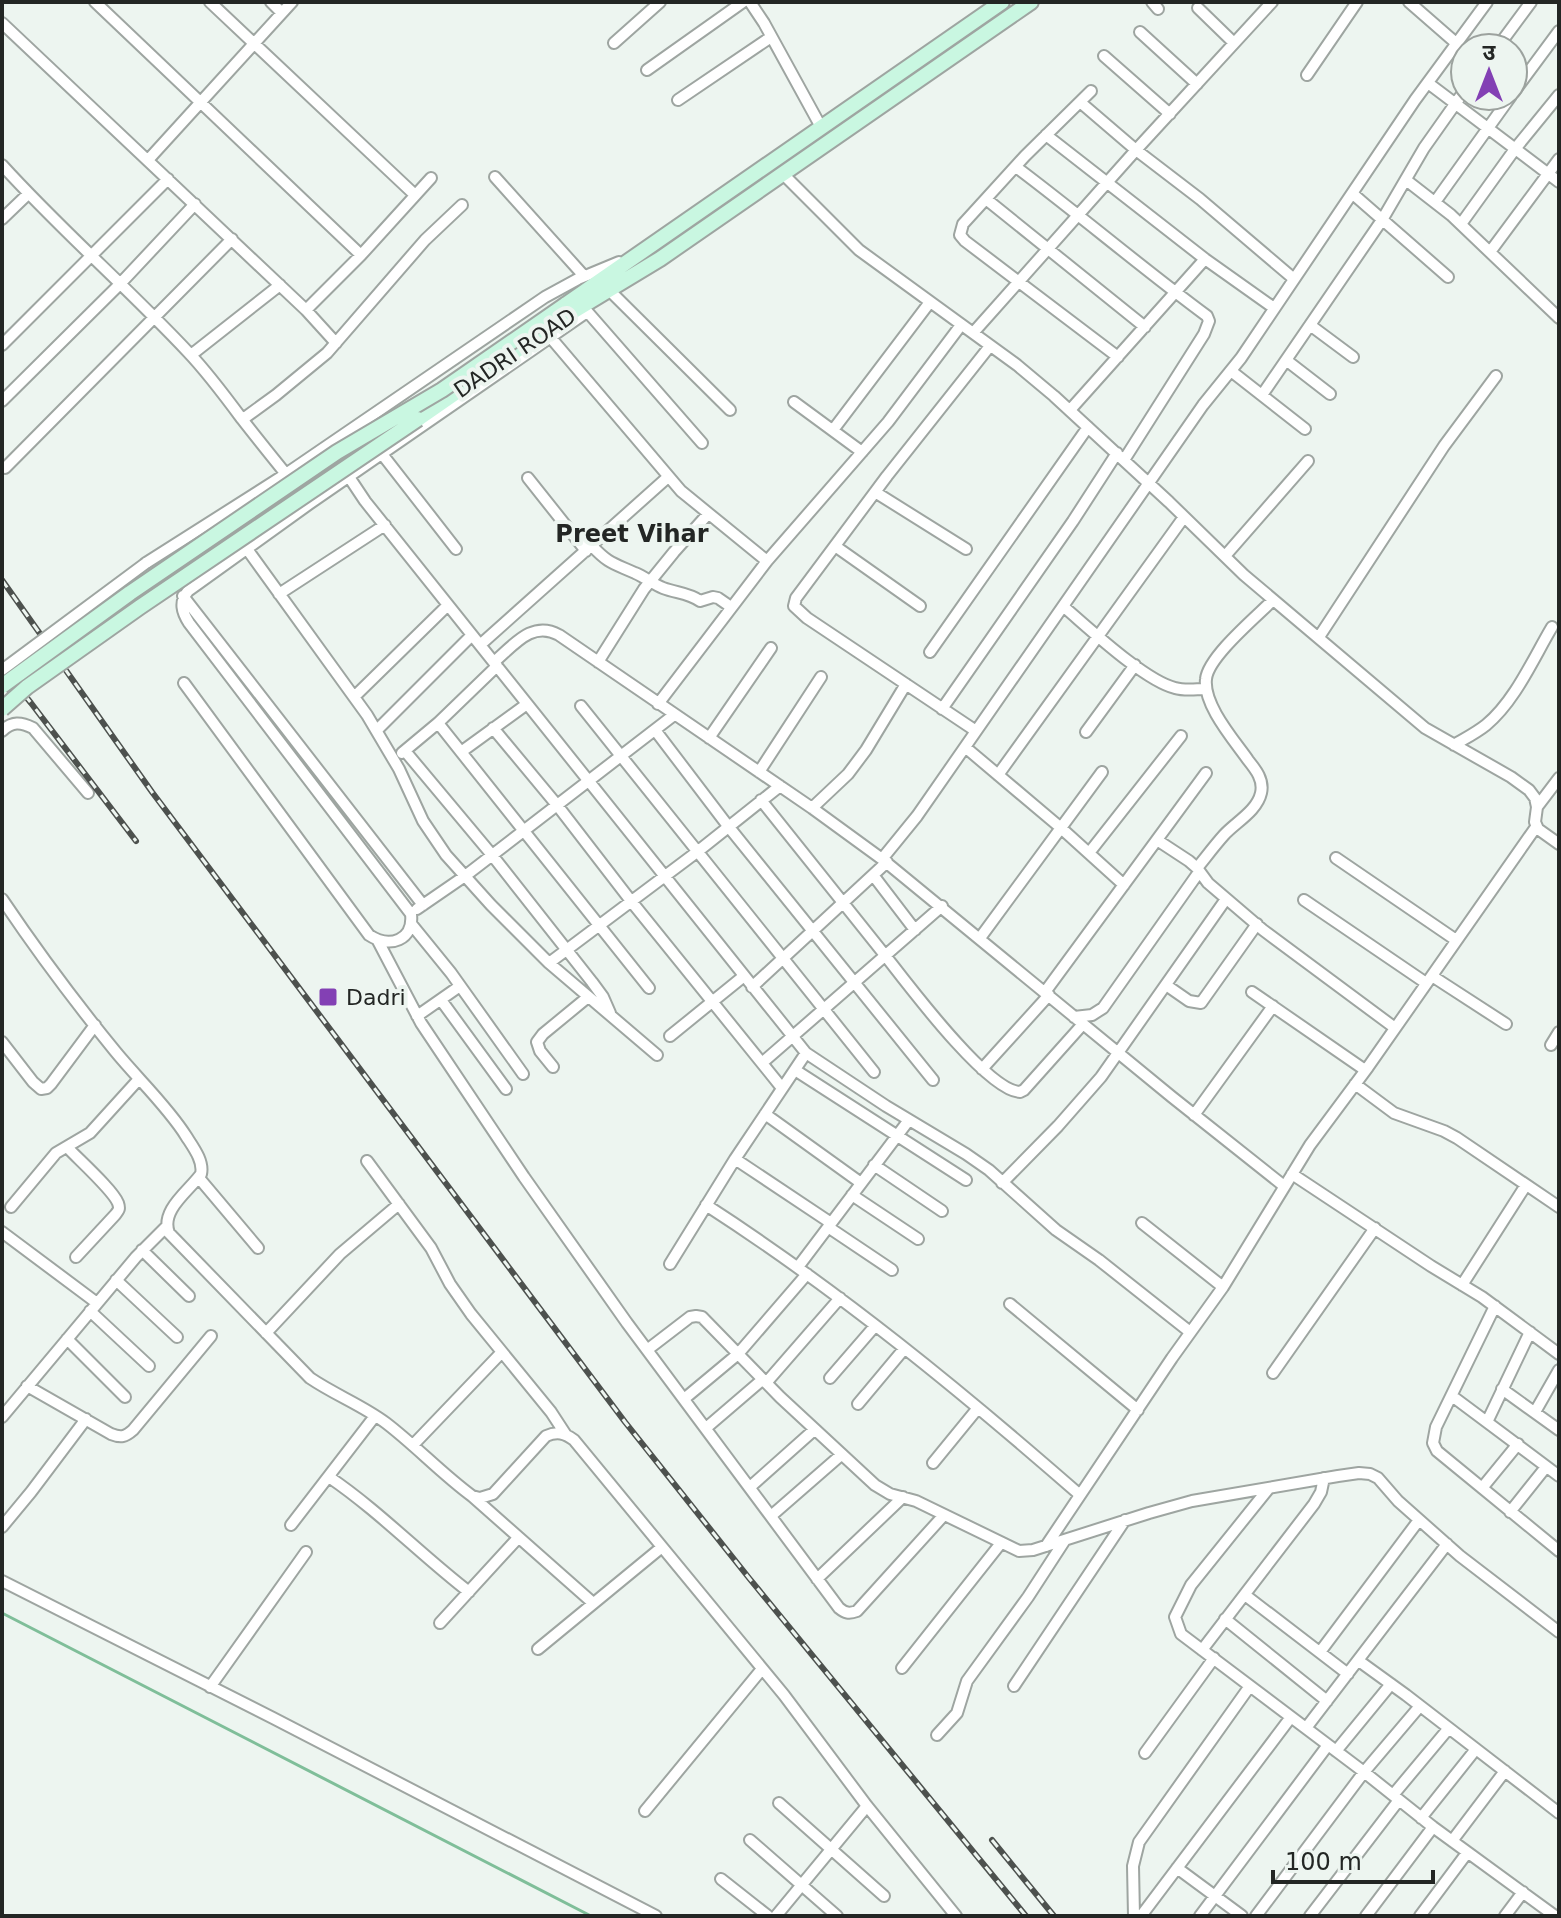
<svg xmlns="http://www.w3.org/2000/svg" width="1561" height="1918" font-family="'DejaVu Sans','Noto Sans Devanagari',sans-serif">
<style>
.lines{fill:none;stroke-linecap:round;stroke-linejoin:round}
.stream{stroke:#7fbe99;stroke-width:3}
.street-casing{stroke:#9ea5a1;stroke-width:14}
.secondary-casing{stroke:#9ea5a1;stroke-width:18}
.street{stroke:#fff;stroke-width:10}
.secondary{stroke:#c9f7e1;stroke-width:14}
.rail-casing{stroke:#4d514e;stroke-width:6}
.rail{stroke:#edf5f0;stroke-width:3;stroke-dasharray:9;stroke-linecap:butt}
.street-bridge-casing{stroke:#9ea5a1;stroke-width:14;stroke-linecap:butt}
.secondary-bridge-casing{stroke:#9ea5a1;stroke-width:18;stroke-linecap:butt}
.street-bridge{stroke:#fff;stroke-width:10}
.secondary-bridge{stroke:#c9f7e1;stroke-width:14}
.poi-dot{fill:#8340b4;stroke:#edf5f0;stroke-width:3}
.labels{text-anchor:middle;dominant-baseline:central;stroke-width:8;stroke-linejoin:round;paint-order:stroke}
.street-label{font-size:22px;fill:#232624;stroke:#edf5f0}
.poi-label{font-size:22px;fill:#232624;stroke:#edf5f0;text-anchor:start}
.neighbourhood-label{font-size:24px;font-weight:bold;fill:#232624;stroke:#edf5f0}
</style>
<rect width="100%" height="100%" fill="#edf5f0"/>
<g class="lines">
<path class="stream" d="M 2,1613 L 591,1916"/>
<defs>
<path id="street" d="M 95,2 L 361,255
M 210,2 L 415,195
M 271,2 L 282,13
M 750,2 L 764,23 L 821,127
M 1152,2 L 1158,9
M 1409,2 L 1456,43
M 1198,8 L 1234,43
M 2,23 L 306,310 L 336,343
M 1140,32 L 1197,84
M 614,43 L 660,2
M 1497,48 L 1531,2
M 1104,56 L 1170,114
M 647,70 L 743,2
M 1307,75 L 1357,2
M 1428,83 L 1559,182
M 1091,91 L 1025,156 L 963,224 L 960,235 L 965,241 L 1118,357
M 1513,93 L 1559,31
M 678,100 L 771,37
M 1080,102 L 1136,150 L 1200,199 L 1294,279
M 1046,135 L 1205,259 L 1274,308
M 148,160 L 292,2
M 2,165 C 61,230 128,288 188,352 C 208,373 225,396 242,419 C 263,446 285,473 307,500
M 1016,167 C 1080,215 1142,268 1207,316 L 1209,321 L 1204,334 L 1124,460
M 783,174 L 859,250 L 1017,365 L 1054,396 L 1169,502 L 1244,575 L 1425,728 L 1511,777 L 1529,790 L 1535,798 L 1537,807 L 1535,822 L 1538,829 L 1559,844
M 495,177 L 584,276
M 1406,180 L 1451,215 L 1559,318
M 1353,194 L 1448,277
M 986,199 L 1145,327
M 1435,202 L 1511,96
M 2,219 L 28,194
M 1461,224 L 1515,149 L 1559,95
M 1490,252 L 1559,159
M 609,290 L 730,410
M 585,309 L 702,443
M 306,310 L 361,255 L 431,178
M 1310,325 L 1353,357
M 973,333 L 1136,150 L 1272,2
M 551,338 L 681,491 L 767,561
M 2,345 L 168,179
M 191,355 L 280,285
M 1286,360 L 1330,394
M 1231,371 L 1305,429
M 1262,395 L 1382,220 L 1424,148 L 1465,90
M 2,401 L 119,285 L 195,204
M 794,402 L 862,452
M 1070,410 L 1205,259
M 243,419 L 276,395 L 327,353 L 425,240 L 462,205
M 833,430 L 930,302
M 382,454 L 456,549
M 5,468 L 232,239
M 349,477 L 365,501 L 806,1053 L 886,1106 L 966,1154 L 989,1170 L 1056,1230 L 1099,1260 L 1190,1332
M 528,478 L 586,551
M 875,492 L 966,549
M 592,546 C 609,564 613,563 635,573 C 645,577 653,584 663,588 C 676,593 689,593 700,601 L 713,597 L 718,598 L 731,607
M 835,546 L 920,606
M 247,549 L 367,715 L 399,769 L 423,821 L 446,855 L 491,905 L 549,963 L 657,1055
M 1225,556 L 1308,461
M 146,563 L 286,474 L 545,297 L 578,279 L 619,262
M 279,594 L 385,525
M 183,596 L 423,905
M 1064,607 C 1090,629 1144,680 1175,688 C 1185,691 1196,689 1206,689
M 1319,637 L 1444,446 L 1496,376
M 480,645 L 668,477
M 930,652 L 1088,427
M 494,662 C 514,645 532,620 559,635 L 812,808 L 882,859 L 1172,1097 L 1284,1186
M 598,662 L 644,589 L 674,552 L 708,514
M 184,683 L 369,935 C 390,949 414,940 411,914 L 189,623 C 182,612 179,602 188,591 L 309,504 L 587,312
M 354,697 L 448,605
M 658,704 L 767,561 L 888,422 L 961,325
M 581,706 L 874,1072
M 942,709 L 1073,521 L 1117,453
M 438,723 L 649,988
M 493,728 L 557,805 L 631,901 L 782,1088
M 377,730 L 472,635
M 655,730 L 728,826 L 933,1080
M 2,731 C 12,721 21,722 33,728 L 88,793
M 976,731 L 807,618 L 794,606 L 796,598 L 887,476 L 990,346
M 1086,732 L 1135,665
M 709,738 L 771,648
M 1454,745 C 1464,739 1476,733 1486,725 C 1515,701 1533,659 1552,627
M 965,747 L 1061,828 L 1124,885
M 405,751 L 492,855 L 592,982 L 603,997 L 610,1013
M 461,752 L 527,704
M 402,753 L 438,723 L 497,666
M 759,772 L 821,677
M 998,775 L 1184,517
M 761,800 C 802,852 843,903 884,954 C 906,982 987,1091 1020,1092 L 1024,1090 L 1083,1024
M 1537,807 L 1559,778
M 812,808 L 848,774 L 866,750 L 906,684
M 1157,840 L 1189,861 L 1197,868 L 1208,883 L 1263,930 L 1395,1028
M 1089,853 L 1181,736
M 1336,858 L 1456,940
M 882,859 L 917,816 L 1203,405 L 1241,358 L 1415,100 L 1487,2
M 1197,868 C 1206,857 1215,845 1224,835 C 1236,822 1257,811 1261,793 C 1264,780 1256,770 1248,760 C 1234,740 1203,705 1206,679 C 1208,657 1256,617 1273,600
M 873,875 L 915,930
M 2,899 C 37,951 75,1002 115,1051 C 137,1078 168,1107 186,1136 C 193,1147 204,1161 201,1174 C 189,1191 160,1210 169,1233 L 310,1378 C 335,1395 362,1405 386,1423 C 416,1446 442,1474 472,1496 L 480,1498 L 493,1494 L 546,1436 C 557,1431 565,1433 574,1440 L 784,1695 L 867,1806 L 956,1916
M 1304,900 L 1426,983
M 417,909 L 465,876 L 674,715
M 412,925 L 451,973 L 523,1074
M 980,938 L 1102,772
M 378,941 L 421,1023 L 524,1177 L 627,1323 L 839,1608 C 845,1613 849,1614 857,1611 L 944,1515
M 549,963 L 697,852 L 780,786
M 1432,976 L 1506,1024
M 1166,985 L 1189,1001 L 1201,1003 L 1257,924
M 752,987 L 887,862
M 1045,992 L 1206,773
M 1252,992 L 1365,1070
M 441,1000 L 506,1089
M 417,1016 L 460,986
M 1074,1017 L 1092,1015 L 1103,1008 L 1199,872
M 670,1036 L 744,976
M 2,1042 L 33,1082 L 41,1089 L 47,1088 L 51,1084 L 95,1025
M 1551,1045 L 1559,1032
M 762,1063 L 942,906
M 553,1067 L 540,1051 L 537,1042 L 543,1034 L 588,997
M 982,1069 L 1049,995
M 795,1070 L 966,1180
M 1355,1084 L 1394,1113 L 1444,1131 L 1457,1138 L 1559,1207
M 765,1114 L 861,1183
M 1194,1115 L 1273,1006
M 67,1147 C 77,1158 113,1190 118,1203 C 120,1209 119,1210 115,1215 L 76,1257
M 735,1159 L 831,1223
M 367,1161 L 431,1248 L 450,1284 L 471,1314 L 551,1412 L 566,1435
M 874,1165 L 942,1211
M 1292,1174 L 1431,1266 L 1482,1297 L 1559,1354
M 199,1178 L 258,1248
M 1002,1183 L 1058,1126 L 1101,1077 L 1226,899
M 852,1195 L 918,1239
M 706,1205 C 839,1291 961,1391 1080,1495
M 11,1207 L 56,1153 L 90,1133 L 139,1079
M 1142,1223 L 1223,1287
M 828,1227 L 892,1270
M 2,1232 L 97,1303
M 142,1250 L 189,1296
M 670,1264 L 735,1159 L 806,1053
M 798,1267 L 909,1120
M 116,1280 L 177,1337
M 1462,1285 L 1526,1185
M 1010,1304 L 1138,1410
M 1495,1306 L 1436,1427 L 1433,1443 L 1437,1451 L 1559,1551
M 90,1311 L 149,1366
M 266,1333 L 340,1254 L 399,1204
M 67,1339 L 125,1397
M 647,1350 L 690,1317 L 696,1316 L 702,1317 L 780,1397 L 875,1485 L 890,1494 L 916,1501 L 1019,1551 L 1033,1550 L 1149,1513 L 1192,1501 L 1338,1476 L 1359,1473 L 1370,1474 L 1378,1478 L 1398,1501 L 1460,1556 L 1559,1632
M 1273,1373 L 1375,1228
M 830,1378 L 875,1326
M 766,1383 L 840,1298
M 27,1386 L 111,1434 C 121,1438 125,1437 133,1430 L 211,1336
M 1502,1389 L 1559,1430
M 1452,1396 L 1559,1476
M 684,1399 L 738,1354 L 807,1274
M 858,1404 L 904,1349
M 1535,1412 L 1559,1370
M 2,1417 L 136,1257 L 167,1226
M 1487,1422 L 1530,1332
M 706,1428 L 762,1380
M 413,1445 L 502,1352
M 933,1463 L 978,1408
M 329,1477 C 379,1511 421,1555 469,1592
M 750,1487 L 814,1430
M 1269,1488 L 1191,1585 L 1175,1617 L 1181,1634 L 1364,1772 L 1433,1827 L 1555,1916
M 1482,1488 L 1518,1444
M 472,1496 L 593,1603
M 1510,1512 L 1546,1467
M 771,1516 L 841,1455
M 291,1525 L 375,1416
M 2,1527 L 31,1492 L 86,1419
M 1046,1546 L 1172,1358 L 1223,1287 L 1310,1145 L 1368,1067 L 1536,827
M 817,1579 L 903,1497
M 2,1581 L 273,1718 L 656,1916
M 1245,1595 L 1348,1674
M 1225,1619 L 1327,1701
M 440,1623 L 518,1538
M 538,1649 L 662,1547
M 1202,1650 L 1314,1504 L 1321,1492 L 1324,1478
M 1320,1652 L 1419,1520
M 1359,1661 L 1406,1695 L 1559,1813
M 902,1668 L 1001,1543
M 1014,1686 L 1125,1520
M 210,1687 L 306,1552
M 1306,1728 L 1447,1544
M 937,1735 L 957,1713 L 967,1681 L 1028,1597 L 1065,1540
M 1336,1751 L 1391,1684
M 1145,1753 L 1214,1658
M 1393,1795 L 1449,1728
M 779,1803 L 884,1896
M 645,1811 L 762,1669
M 1421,1818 L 1476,1749
M 750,1840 L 837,1916
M 1452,1841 L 1505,1771
M 1177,1868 L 1242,1916
M 721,1879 L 768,1916
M 776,1916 L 867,1806
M 1134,1916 L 1133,1866 L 1139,1842 L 1250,1686
M 1141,1916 L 1291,1717
M 1200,1916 L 1328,1745
M 1256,1916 L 1364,1772 L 1420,1706
M 1310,1916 L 1399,1800
M 1366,1916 L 1433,1827
M 1420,1916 L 1467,1853
M 1505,1916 L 1523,1892"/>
<path id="secondary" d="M 565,305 L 1002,2
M 418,419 L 569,314 L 660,259 L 1031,2"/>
</defs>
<use href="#street" class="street-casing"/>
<use href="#secondary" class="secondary-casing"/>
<use href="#street" class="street"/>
<use href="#secondary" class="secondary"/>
<defs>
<path id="rail" d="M 2,580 L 152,792 L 625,1422 L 749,1578 L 1026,1916
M 2,667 L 31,703 L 136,841
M 992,1840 L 1054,1916"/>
</defs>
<use href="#rail" class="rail-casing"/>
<use href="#rail" class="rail"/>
<defs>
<path id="street-bridge" d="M 2,670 L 146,563"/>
<path id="secondary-bridge" d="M 2,686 L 130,593 L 337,452 L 442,390 L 565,305
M 2,709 L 27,687 L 140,607 L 418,419"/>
</defs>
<use href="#street-bridge" class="street-bridge-casing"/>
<use href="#secondary-bridge" class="secondary-bridge-casing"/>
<use href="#street-bridge" class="street-bridge"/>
<use href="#secondary-bridge" class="secondary-bridge"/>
</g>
<rect class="poi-dot" x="318" y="987" width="20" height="20" rx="4"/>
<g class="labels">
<g class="street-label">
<text transform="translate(515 353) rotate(-34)">DADRI ROAD</text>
</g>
<g class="poi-label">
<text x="346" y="997">Dadri</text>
</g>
<g class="neighbourhood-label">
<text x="632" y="534">Preet Vihar</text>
</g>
</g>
<rect width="1561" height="1918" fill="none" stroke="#232624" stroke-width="8"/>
<g transform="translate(1489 72)"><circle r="38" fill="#edf5f0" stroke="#9ca29e" stroke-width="2"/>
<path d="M0-6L14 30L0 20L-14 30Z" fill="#8340b4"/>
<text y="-12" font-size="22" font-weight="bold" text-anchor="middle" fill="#232624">उ</text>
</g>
<path d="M1273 1870v12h160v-12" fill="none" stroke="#232624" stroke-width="4"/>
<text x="1285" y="1870" font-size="24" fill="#232624" stroke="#edf5f0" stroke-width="6" paint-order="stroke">100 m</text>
</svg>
